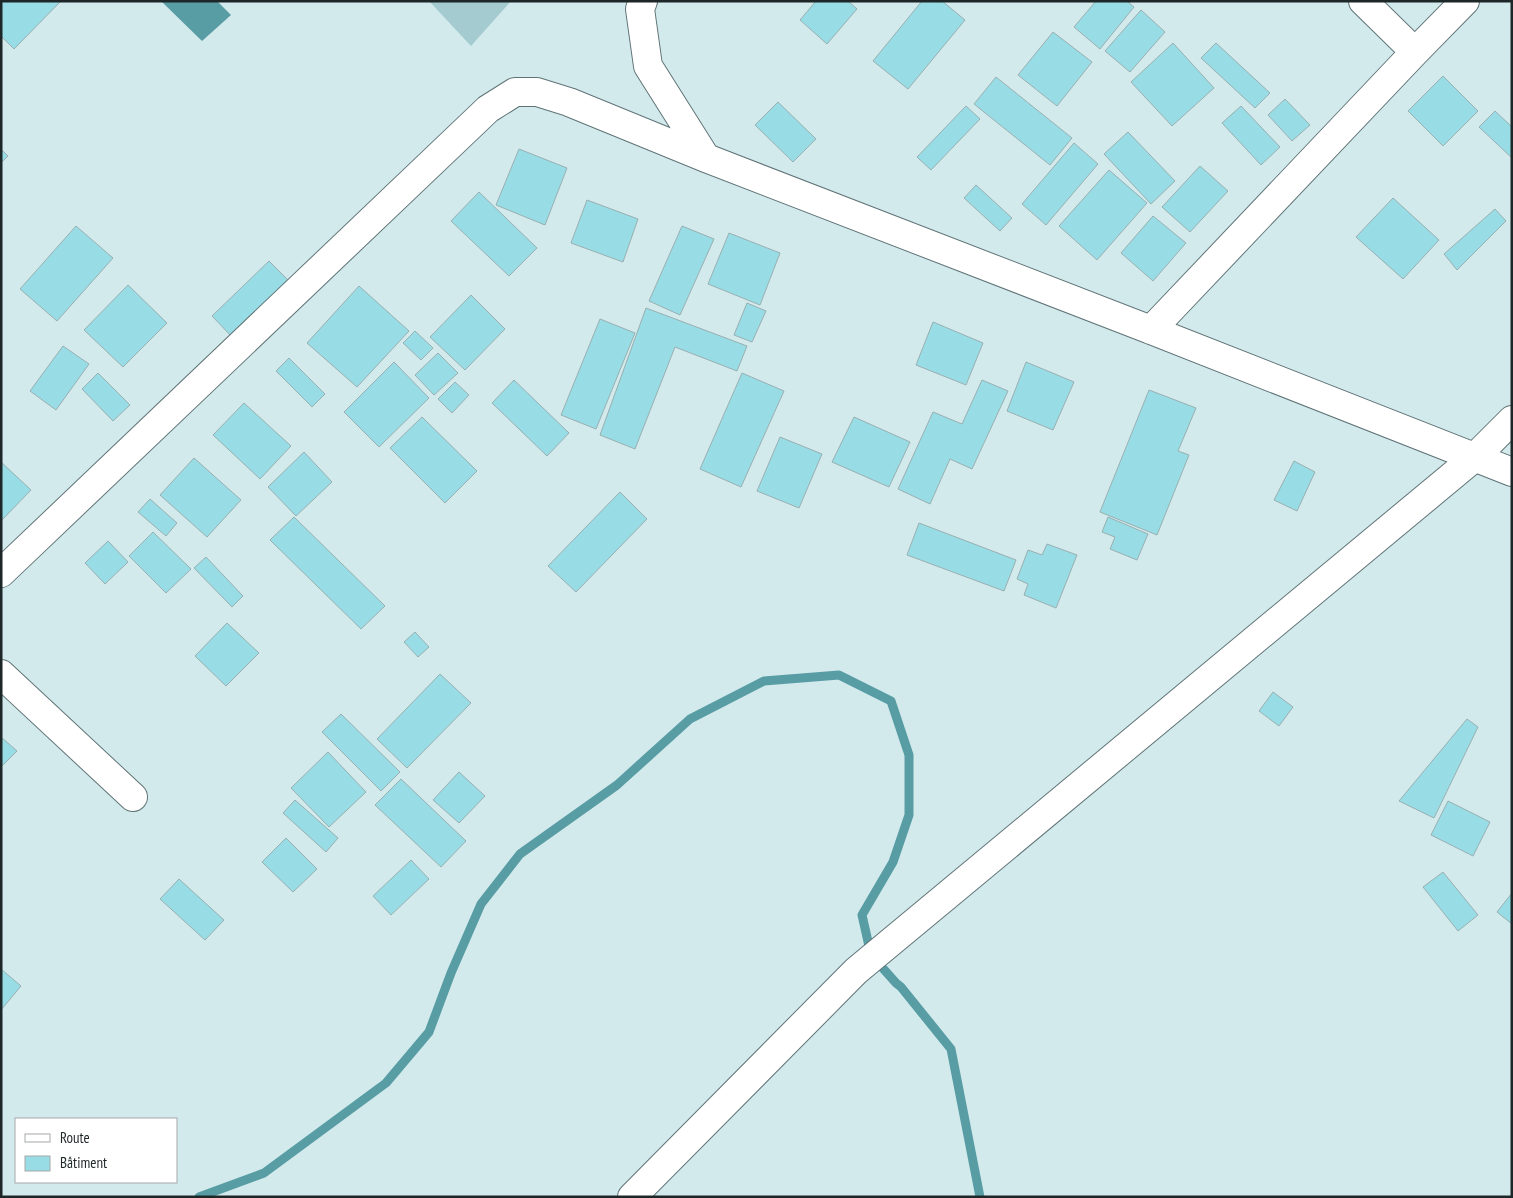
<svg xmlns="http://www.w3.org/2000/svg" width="1513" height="1198" font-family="'PT Sans Narrow',sans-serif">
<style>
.green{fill:#a3cbd0}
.water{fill:#589ca4}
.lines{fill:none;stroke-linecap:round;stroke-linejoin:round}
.stream{stroke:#589ca4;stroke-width:9}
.building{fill:#98dde5;stroke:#99afb1}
.minor-casing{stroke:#607477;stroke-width:30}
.minor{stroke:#fff;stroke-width:28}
</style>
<rect width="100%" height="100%" fill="#d3eaed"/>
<path class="green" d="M 429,1 L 511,1 L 471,46 Z"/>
<path class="water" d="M 161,1 L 217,1 L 231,15 L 202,41 Z"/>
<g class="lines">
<path class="stream" d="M 199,1197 L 264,1173 L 386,1083 L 429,1032 L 451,973 L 481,904 L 520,854 L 617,785 L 690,719 L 764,681 L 839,675 L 891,701 L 909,755 L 909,815 L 893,862 L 862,915 L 871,955 L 896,983 L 901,987 L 951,1049 L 980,1197"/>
</g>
<path class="building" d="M 1,1 L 61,1 L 14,49 L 1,36 Z
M 816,1 L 848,1 L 857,9 L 827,44 L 800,20 Z
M 922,1 L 942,1 L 965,20 L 908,89 L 873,61 Z
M 1096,1 L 1127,1 L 1134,7 L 1100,49 L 1074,27 Z
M 1141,10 L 1165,32 L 1130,72 L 1105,51 Z
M 1053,32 L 1092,62 L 1057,106 L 1018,75 Z
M 1173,43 L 1214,88 L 1172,126 L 1131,82 Z
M 1216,43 L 1270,93 L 1255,108 L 1201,58 Z
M 1443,76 L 1478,111 L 1443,146 L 1408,111 Z
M 996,77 L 1072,138 L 1050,165 L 974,104 Z
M 1285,99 L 1310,125 L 1292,141 L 1268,115 Z
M 778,102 L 816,139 L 793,162 L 755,125 Z
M 966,106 L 980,119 L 931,170 L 917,157 Z
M 1241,106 L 1280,147 L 1261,165 L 1222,123 Z
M 1495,111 L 1512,127 L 1512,158 L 1479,127 Z
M 1128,132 L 1175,181 L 1151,204 L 1104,154 Z
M 1074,143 L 1098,164 L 1046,225 L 1022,204 Z
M 1,149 L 8,156 L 1,163 Z
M 519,149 L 567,168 L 545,225 L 496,205 Z
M 1200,166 L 1228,191 L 1190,232 L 1162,207 Z
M 1109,170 L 1147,203 L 1097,260 L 1059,226 Z
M 976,185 L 1012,218 L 1000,231 L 964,198 Z
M 479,192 L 537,248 L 509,276 L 451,221 Z
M 1393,198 L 1439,240 L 1403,279 L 1356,237 Z
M 587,200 L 638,219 L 623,262 L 571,243 Z
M 1495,209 L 1506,221 L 1457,270 L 1444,254 Z
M 1153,216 L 1186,243 L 1153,281 L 1121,253 Z
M 76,226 L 113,258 L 57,321 L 20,289 Z
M 682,226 L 714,239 L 680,315 L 649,301 Z
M 729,233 L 780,253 L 760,305 L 708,284 Z
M 269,261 L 290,282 L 233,338 L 212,316 Z
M 128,285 L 167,323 L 123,367 L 84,330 Z
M 359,286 L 409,331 L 357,387 L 307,343 Z
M 471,295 L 505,329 L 465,370 L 430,337 Z
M 747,303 L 766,311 L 752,342 L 734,335 Z
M 646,308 L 747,346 L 737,371 L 675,347 L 635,449 L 600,435 Z
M 600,319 L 635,333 L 596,429 L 561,415 Z
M 933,322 L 983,343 L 966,385 L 916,365 Z
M 415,331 L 433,348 L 421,360 L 403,343 Z
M 63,346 L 89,364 L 56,410 L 30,391 Z
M 438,353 L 458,373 L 434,395 L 415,375 Z
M 289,358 L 325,394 L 312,407 L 276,371 Z
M 394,362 L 429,398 L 379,447 L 344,412 Z
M 1026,362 L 1074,382 L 1053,430 L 1007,411 Z
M 98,373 L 130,405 L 113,421 L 82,389 Z
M 742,373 L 784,391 L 741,487 L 700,469 Z
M 514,380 L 569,433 L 547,456 L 492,403 Z
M 982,380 L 1008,391 L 972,469 L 950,459 L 930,504 L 898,489 L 933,412 L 962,424 Z
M 455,382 L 469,395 L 452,413 L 438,399 Z
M 1149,390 L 1196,408 L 1178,451 L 1189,455 L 1157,535 L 1100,512 Z
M 244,403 L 291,446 L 260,479 L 213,435 Z
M 422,417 L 477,471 L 445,503 L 390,448 Z
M 854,417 L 910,442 L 889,487 L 832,462 Z
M 780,437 L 822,454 L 799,508 L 757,491 Z
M 304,452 L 332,482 L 296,516 L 268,487 Z
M 194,458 L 241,500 L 207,537 L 160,495 Z
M 1294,461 L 1315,472 L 1297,511 L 1274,500 Z
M 1,462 L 31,490 L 1,521 Z
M 620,492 L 647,519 L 576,592 L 548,566 Z
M 150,499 L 177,523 L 166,536 L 138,512 Z
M 294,517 L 385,606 L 361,629 L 270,540 Z
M 1108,517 L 1148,534 L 1137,560 L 1110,549 L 1115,537 L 1102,532 Z
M 919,523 L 1016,560 L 1004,591 L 907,555 Z
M 153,532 L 191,569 L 166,593 L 129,556 Z
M 108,541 L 128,562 L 105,584 L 85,563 Z
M 1047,544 L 1077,555 L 1056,608 L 1024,595 L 1028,584 L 1017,579 L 1028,550 L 1042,555 Z
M 206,557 L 243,596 L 232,607 L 194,568 Z
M 227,623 L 259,653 L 226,686 L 195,656 Z
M 415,632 L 429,647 L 418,657 L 404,642 Z
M 440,674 L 471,703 L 407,768 L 377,739 Z
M 1273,692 L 1293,707 L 1279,726 L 1259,711 Z
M 341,714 L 400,772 L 381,791 L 322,732 Z
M 1467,719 L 1478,727 L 1434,818 L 1399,801 Z
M 1,737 L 17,751 L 1,767 Z
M 328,752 L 366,792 L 329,827 L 291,788 Z
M 459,772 L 485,796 L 459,823 L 433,800 Z
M 401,779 L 466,841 L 441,867 L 375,805 Z
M 295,800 L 338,838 L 326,852 L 283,813 Z
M 1448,801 L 1490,822 L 1473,856 L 1431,835 Z
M 286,838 L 317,869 L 293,892 L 262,862 Z
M 411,860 L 429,879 L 391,915 L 373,896 Z
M 1443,872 L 1478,915 L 1458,931 L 1423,887 Z
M 179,879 L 224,920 L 205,940 L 160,899 Z
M 1512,893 L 1512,924 L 1497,912 Z
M 1,969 L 21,986 L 1,1010 Z"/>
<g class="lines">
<defs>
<path id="minor" d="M 643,1 L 640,9 L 648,66 L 706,158
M 1363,1 L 1415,52
M 1151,330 L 1415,52 L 1465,1
M 1,573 L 488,109 L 515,92 L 537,92 L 569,102 L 706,158 L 1151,330 L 1512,472
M 1,674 L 133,797
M 632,1197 L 856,971 L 1475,457 L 1512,420"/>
</defs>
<use href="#minor" class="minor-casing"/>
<use href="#minor" class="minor"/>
</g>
<rect width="1513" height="1198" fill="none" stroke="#1e2728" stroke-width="5"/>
<rect x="15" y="1118" width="162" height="65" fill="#ffffff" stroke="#a5a9a9"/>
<rect x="25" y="1134" width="25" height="8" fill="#ffffff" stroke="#a5a9a9"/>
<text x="60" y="1143" font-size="15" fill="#1e2728">Route</text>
<rect x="25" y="1156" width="25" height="15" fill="#98dde5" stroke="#a5a9a9"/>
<text x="60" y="1168" font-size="15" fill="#1e2728">Bâtiment</text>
</svg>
